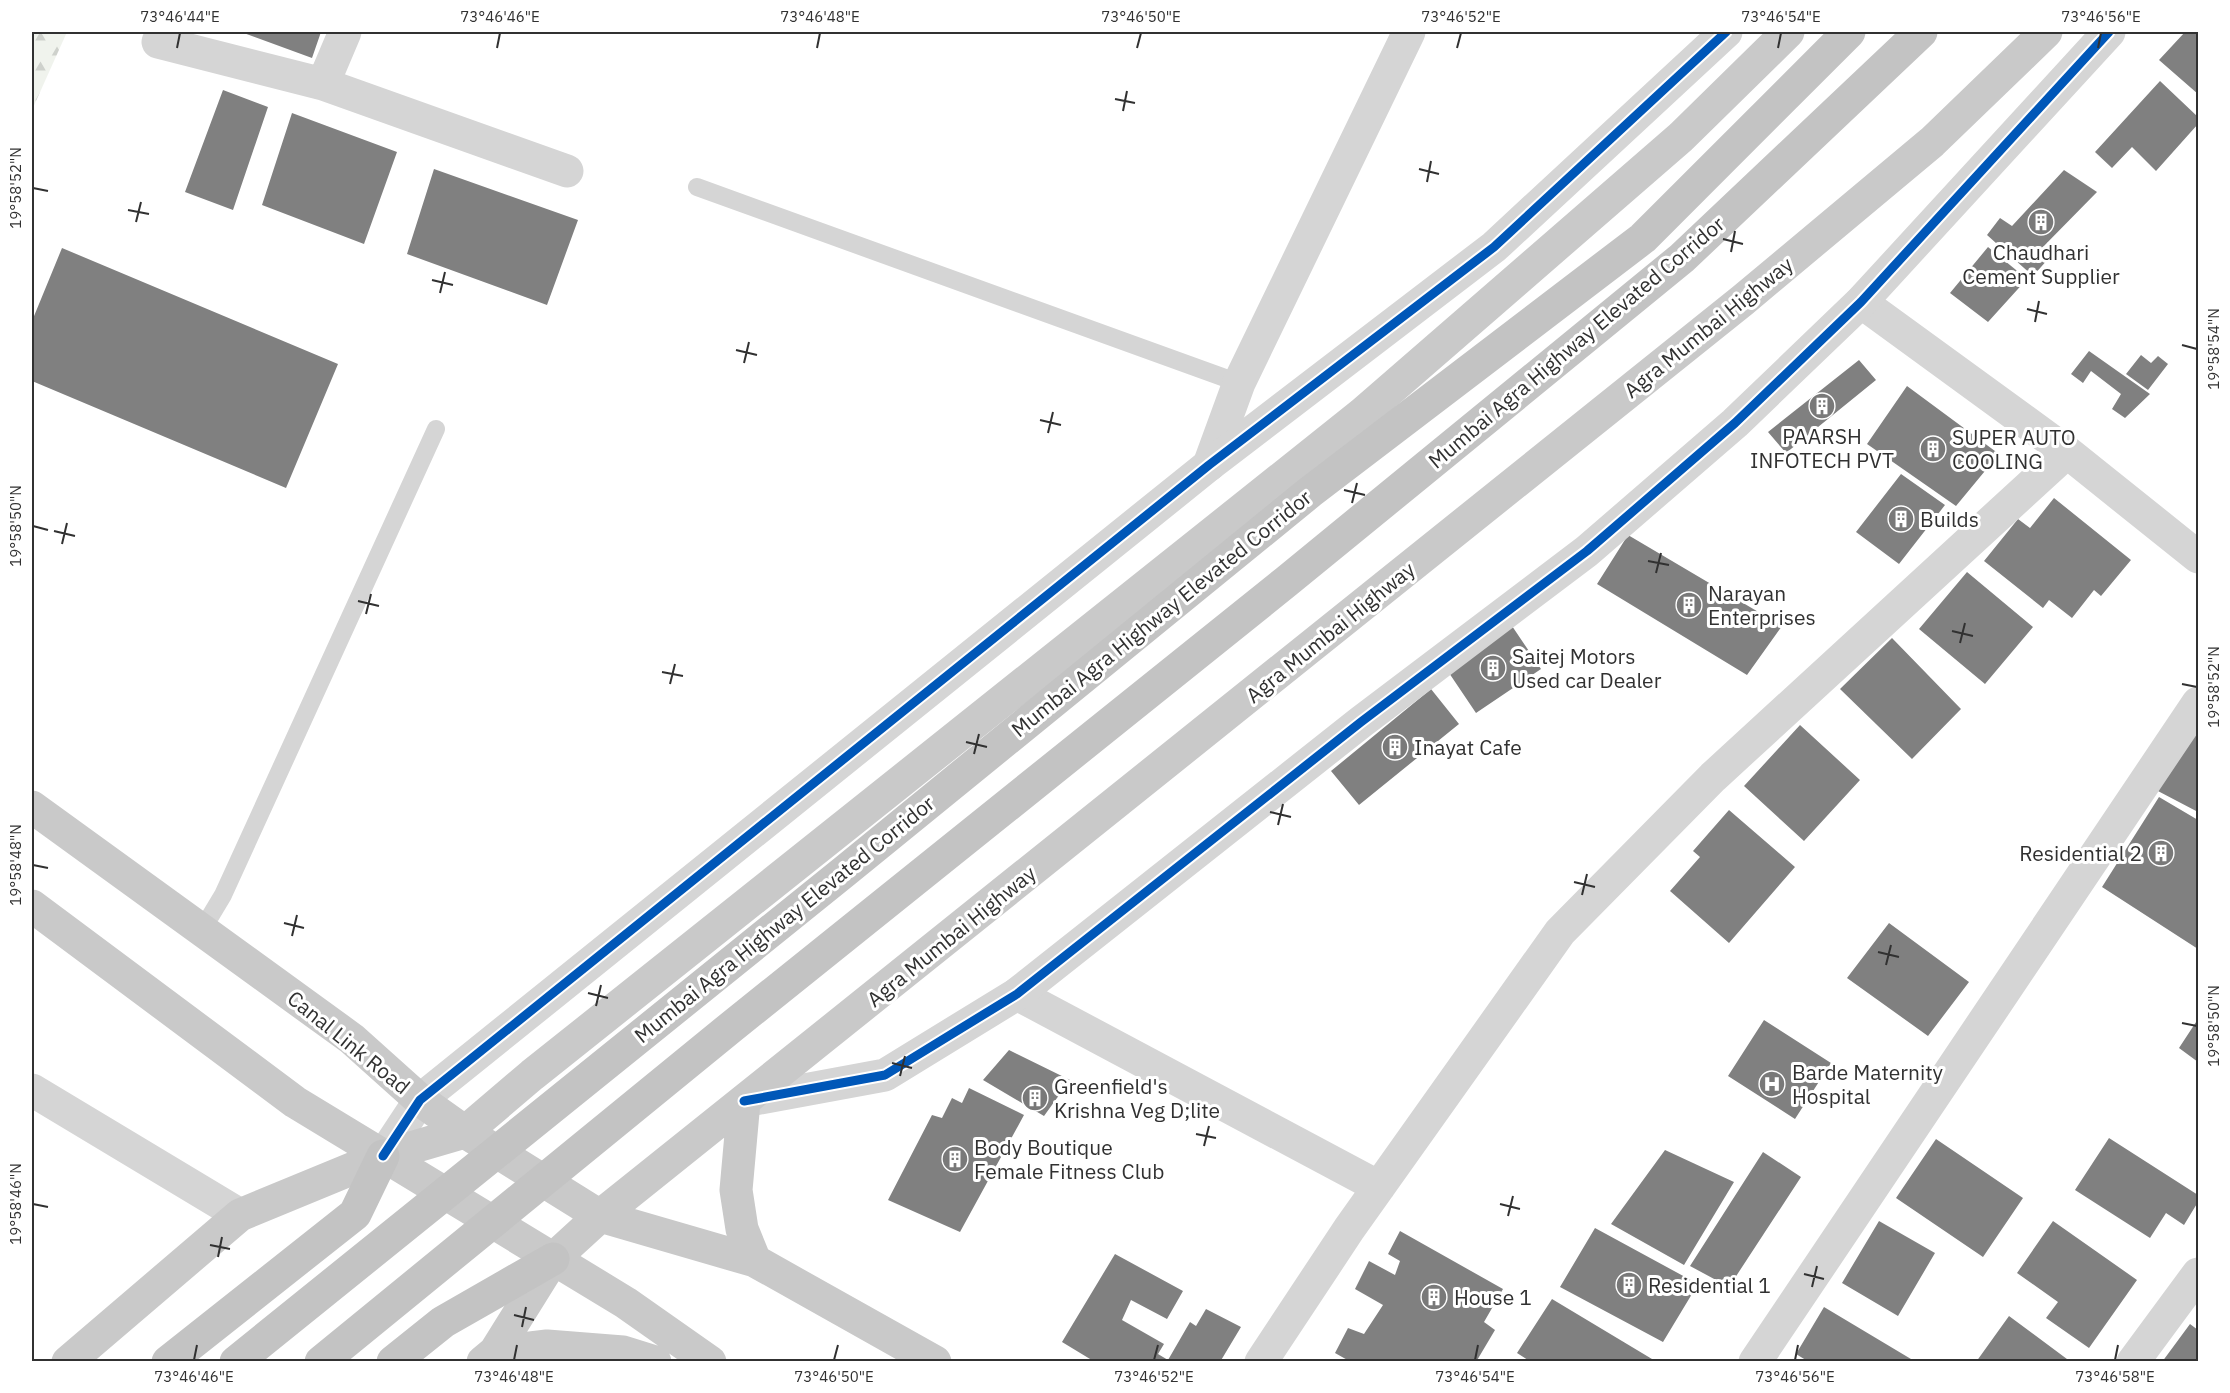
<svg xmlns="http://www.w3.org/2000/svg" width="2230" height="1393" font-family="'IBM Plex Sans',sans-serif">
<style>
.forest{fill:url(#forest-firs)}
.building{fill:#808080}
.lines{fill:none;stroke-linecap:round;stroke-linejoin:round}
.service{stroke:#d5d5d5;stroke-width:18}
.minor{stroke:#d5d5d5;stroke-width:33}
.tertiary{stroke:#d5d5d5;stroke-width:33}
.primary{stroke:#c9c9c9;stroke-width:33}
.motorway{stroke:#c3c3c3;stroke-width:33}
.motorway-bridge{stroke:#c3c3c3;stroke-width:33}
.cycleway-casing{stroke:#fff;stroke-width:13}
.cycleway{stroke:#0057b8;stroke-width:9}
.ticks{fill:none;stroke:#313131;stroke-width:2}
.labels{text-anchor:middle;dominant-baseline:central;stroke-width:6;stroke-linejoin:round;paint-order:stroke}
.poi-label{font-size:21px;fill:#313131;stroke:#fff;text-anchor:start}
.street-label{font-size:21px;fill:#313131;stroke:#fff}
.neatline{fill:none;stroke:#313131;stroke-width:2}
.ticks-label{font-size:15px;text-anchor:middle;fill:#313131}
</style>
<defs>
<pattern id="forest-firs" width="22" height="20" patternUnits="userSpaceOnUse" patternTransform="scale(1.5)"><rect width="22" height="20" fill="#f0f3ed"/><path d="M5 1l3.5 6h-7zM16 11l3.5 6h-7z" fill="#ced1cc"/></pattern>
</defs>
<rect width="100%" height="100%" fill="#fff"/>
<path class="forest" d="M 32,32 L 67,32 L 32,110 Z"/>
<path class="building" d="M 241,32 L 321,32 L 312,58 Z
M 2185,32 L 2198,32 L 2198,94 L 2159,60 Z
M 2160,81 L 2198,117 L 2198,124 L 2156,171 L 2132,147 L 2112,168 L 2095,152 Z
M 223,90 L 268,107 L 233,210 L 185,192 Z
M 292,113 L 397,152 L 364,244 L 262,205 Z
M 434,169 L 578,220 L 547,305 L 407,254 Z
M 2064,170 L 2097,192 L 2040,250 L 2049,258 L 2033,276 L 1987,235 L 2000,218 L 2012,226 Z
M 1988,247 L 2027,279 L 1988,322 L 1950,293 Z
M 62,248 L 338,364 L 286,488 L 32,381 L 32,321 Z
M 2089,351 L 2150,394 L 2125,418 L 2112,409 L 2121,394 L 2091,371 L 2083,383 L 2071,374 Z
M 2141,355 L 2151,363 L 2158,356 L 2168,364 L 2148,390 L 2126,374 Z
M 1859,360 L 1876,380 L 1786,453 L 1768,432 Z
M 1907,386 L 1999,454 L 1956,506 L 1867,444 Z
M 1901,474 L 1945,505 L 1899,564 L 1856,532 Z
M 2054,498 L 2131,560 L 2101,596 L 2094,590 L 2072,618 L 2049,600 L 2043,608 L 1984,561 L 2018,519 L 2030,528 Z
M 1628,535 L 1782,626 L 1747,675 L 1597,584 Z
M 1967,572 L 2033,627 L 1985,684 L 1919,629 Z
M 1510,623 L 1541,669 L 1476,713 L 1445,667 Z
M 1892,638 L 1961,709 L 1912,759 L 1840,689 Z
M 1431,689 L 1459,724 L 1359,805 L 1331,771 Z
M 1800,725 L 1860,780 L 1804,841 L 1744,786 Z
M 2198,730 L 2198,812 L 2156,790 Z
M 2159,797 L 2198,820 L 2198,949 L 2102,887 Z
M 1729,810 L 1795,867 L 1729,943 L 1670,891 L 1700,857 L 1693,851 Z
M 1889,923 L 1969,982 L 1928,1036 L 1847,978 Z
M 2198,1019 L 2198,1062 L 2179,1048 Z
M 1764,1020 L 1831,1063 L 1795,1119 L 1728,1076 Z
M 1009,1050 L 1070,1080 L 1044,1116 L 983,1080 Z
M 969,1088 L 1024,1115 L 960,1232 L 888,1200 L 932,1115 L 942,1118 L 952,1098 L 962,1103 Z
M 2109,1138 L 2198,1195 L 2198,1202 L 2184,1225 L 2166,1213 L 2150,1238 L 2075,1190 Z
M 1936,1139 L 2023,1198 L 1983,1257 L 1896,1198 Z
M 1665,1150 L 1734,1182 L 1684,1265 L 1611,1224 Z
M 1763,1152 L 1801,1177 L 1729,1287 L 1690,1266 Z
M 1879,1221 L 1935,1253 L 1898,1316 L 1842,1283 Z
M 2053,1221 L 2137,1280 L 2089,1348 L 2046,1318 L 2058,1302 L 2017,1273 Z
M 1595,1228 L 1698,1284 L 1663,1342 L 1560,1287 Z
M 1400,1231 L 1503,1289 L 1484,1322 L 1495,1330 L 1476,1362 L 1351,1362 L 1335,1353 L 1348,1328 L 1364,1334 L 1383,1305 L 1355,1289 L 1369,1261 L 1395,1275 L 1400,1261 L 1388,1254 Z
M 1115,1254 L 1183,1291 L 1167,1319 L 1131,1300 L 1122,1320 L 1164,1344 L 1158,1354 L 1168,1360 L 1190,1322 L 1196,1326 L 1206,1309 L 1241,1327 L 1220,1362 L 1095,1362 L 1062,1342 Z
M 1552,1299 L 1657,1362 L 1531,1362 L 1517,1353 Z
M 1824,1307 L 1916,1362 L 1809,1362 L 1796,1354 Z
M 2009,1316 L 2071,1362 L 1976,1362 Z
M 2190,1324 L 2198,1330 L 2198,1362 L 2162,1362 Z"/>
<g class="lines">
<path class="service" d="M 697,187 L 1239,383
M 202,930 L 223,895 L 436,429"/>
<path class="minor" d="M 345,32 L 323,84 L 567,171
M 158,42 L 323,84
M 1861,302 L 2067,452 L 2198,557
M 1209,465 L 1239,383 L 1409,32
M 1017,994 L 1379,1187
M 32,1090 L 240,1215
M 1261,1362 L 1349,1229 L 1560,932 L 1713,777 L 2067,452
M 1755,1362 L 2198,703
M 2133,1362 L 2198,1274"/>
<path class="tertiary" d="M 744,1101 L 885,1075 L 1017,994 L 1361,722 L 1587,551 L 1735,423 L 1861,302 L 2109,32
M 383,1156 L 420,1100 L 1209,465 L 1494,247 L 1726,32"/>
<path class="primary" d="M 32,807 L 352,1039 L 420,1100 L 465,1132 L 600,1216 L 755,1261
M 32,906 L 295,1102 L 626,1303 L 710,1362
M 744,1101 L 736,1190 L 742,1229 L 755,1261 L 935,1362
M 495,1352 L 547,1346 L 623,1352 L 655,1362
M 68,1362 L 240,1215 L 383,1156 L 465,1132 L 532,1075 L 1362,414 L 1681,137 L 1788,32
M 483,1362 L 495,1352 L 553,1259 L 600,1216 L 1743,300 L 1932,142 L 2046,32"/>
<path class="motorway" d="M 168,1362 L 355,1214 L 383,1156
M 393,1362 L 443,1322 L 553,1259"/>
<path class="motorway-bridge" d="M 236,1362 L 845,871 L 1310,492 L 1643,238 L 1849,32
M 321,1362 L 730,1028 L 1287,581 L 1682,258 L 1921,32"/>
<defs>
<path id="cycleway" d="M 744,1101 L 885,1075 L 1017,994 L 1361,722 L 1587,551 L 1735,423 L 1861,302 L 2109,32
M 383,1156 L 420,1100 L 1209,465 L 1494,247 L 1726,32"/>
</defs>
<use href="#cycleway" class="cycleway-casing"/>
<use href="#cycleway" class="cycleway"/>
</g>
<path class="ticks" d="M 177,48 L 180,33M 497,48 L 500,33M 817,48 L 820,33M 1137,48 L 1141,33M 1457,48 L 1461,33M 1778,48 L 1781,33M 2098,48 L 2101,33M 1115,99 L 1135,103M 1123,111 L 1127,91M 1419,169 L 1439,174M 1427,182 L 1431,161M 33,188 L 48,191M 128,210 L 149,214M 136,222 L 141,202M 1723,239 L 1743,244M 1731,252 L 1735,231M 432,280 L 453,285M 440,293 L 445,272M 2027,309 L 2047,314M 2035,322 L 2039,301M 2182,345 L 2197,349M 736,350 L 757,355M 744,363 L 749,342M 1040,420 L 1061,425M 1048,433 L 1053,412M 1344,490 L 1365,495M 1352,503 L 1357,483M 33,526 L 48,530M 54,531 L 75,536M 62,544 L 67,523M 1648,561 L 1669,565M 1656,573 L 1661,553M 358,601 L 379,606M 366,614 L 371,594M 1952,631 L 1973,636M 1960,643 L 1965,623M 662,672 L 683,676M 670,684 L 675,664M 2182,684 L 2197,687M 966,742 L 987,747M 974,754 L 979,734M 1270,812 L 1291,817M 1278,825 L 1283,804M 33,865 L 48,868M 1574,882 L 1595,887M 1582,895 L 1587,874M 284,923 L 304,928M 292,936 L 297,915M 1878,952 L 1899,957M 1886,965 L 1891,945M 588,993 L 608,998M 596,1006 L 601,985M 2182,1023 L 2197,1026M 892,1063 L 912,1068M 900,1076 L 905,1056M 1196,1134 L 1216,1138M 1204,1146 L 1209,1126M 33,1204 L 48,1207M 1500,1204 L 1520,1209M 1508,1216 L 1513,1196M 210,1245 L 230,1249M 218,1257 L 222,1237M 1804,1274 L 1824,1279M 1812,1287 L 1817,1266M 514,1315 L 534,1320M 522,1327 L 526,1307M 194,1360 L 197,1345M 514,1360 L 517,1345M 834,1360 L 838,1345M 1154,1360 L 1158,1345M 1475,1360 L 1478,1345M 1795,1360 L 1798,1345M 2115,1360 L 2118,1345"/>
<defs>
<symbol id="building-disc" viewBox="-11 -11 22 22"><circle r="9.5" fill="#797979" stroke="#fff"/><path d="M-4-6H4V6H1V3H-1V6H-4ZM-2.5-4.3h1.7v1.8h-1.7ZM.8-4.3h1.7v1.8H.8ZM-2.5-1h1.7V.8h-1.7ZM.8-1h1.7V.8H.8Z" fill="#fff"/></symbol>
<symbol id="hospital-disc" viewBox="-11 -11 22 22"><circle r="9.5" fill="#797979" stroke="#fff"/><path d="M-5-5h3v3.5h4V-5h3V5h-3V1.5h-4V5h-3Z" fill="#fff"/></symbol>
</defs>
<g fill-rule="evenodd">
<use href="#building-disc" x="2026" y="207" width="30" height="30"/>
<use href="#building-disc" x="1807" y="391" width="30" height="30"/>
<use href="#building-disc" x="1918" y="434" width="30" height="30"/>
<use href="#building-disc" x="1886" y="504" width="30" height="30"/>
<use href="#building-disc" x="1674" y="590" width="30" height="30"/>
<use href="#building-disc" x="1478" y="653" width="30" height="30"/>
<use href="#building-disc" x="1380" y="732" width="30" height="30"/>
<use href="#building-disc" x="2146" y="838" width="30" height="30"/>
<use href="#hospital-disc" x="1757" y="1069" width="30" height="30"/>
<use href="#building-disc" x="1020" y="1083" width="30" height="30"/>
<use href="#building-disc" x="940" y="1144" width="30" height="30"/>
<use href="#building-disc" x="1614" y="1270" width="30" height="30"/>
<use href="#building-disc" x="1419" y="1282" width="30" height="30"/>
</g>
<g class="labels">
<g class="poi-label">
<text x="2041" y="252" text-anchor="middle">Chaudhari<tspan x="2041" dy="24">Cement Supplier</tspan></text>
<text x="1822" y="436" text-anchor="middle">PAARSH<tspan x="1822" dy="24">INFOTECH PVT</tspan></text>
<text x="1952" y="437">SUPER AUTO<tspan x="1952" dy="24">COOLING</tspan></text>
<text x="1920" y="519">Builds</text>
<text x="1708" y="593">Narayan<tspan x="1708" dy="24">Enterprises</tspan></text>
<text x="1512" y="656">Saitej Motors<tspan x="1512" dy="24">Used car Dealer</tspan></text>
<text x="1414" y="747">Inayat Cafe</text>
<text x="2142" y="853" text-anchor="end">Residential 2</text>
<text x="1792" y="1072">Barde Maternity<tspan x="1792" dy="24">Hospital</tspan></text>
<text x="1054" y="1086">Greenfield's<tspan x="1054" dy="24">Krishna Veg D;lite</tspan></text>
<text x="974" y="1147">Body Boutique<tspan x="974" dy="24">Female Fitness Club</tspan></text>
<text x="1648" y="1285">Residential 1</text>
<text x="1454" y="1297">House 1</text>
</g>
<g class="street-label">
<text transform="translate(1708 327) rotate(-39)">Agra Mumbai Highway</text>
<text transform="translate(1576 342) rotate(-40)">Mumbai Agra Highway Elevated Corridor</text>
<text transform="translate(1161 613) rotate(-39)">Mumbai Agra Highway Elevated Corridor</text>
<text transform="translate(1330 632) rotate(-39)">Agra Mumbai Highway</text>
<text transform="translate(784 919) rotate(-39)">Mumbai Agra Highway Elevated Corridor</text>
<text transform="translate(951 936) rotate(-39)">Agra Mumbai Highway</text>
<text transform="translate(349 1042) rotate(39)">Canal Link Road</text>
</g>
</g>
<rect width="2230" height="1393" fill="none" stroke="#ffffff" stroke-width="66"/>
<rect x="33" y="33" width="2164" height="1327" class="neatline"/>
<g class="ticks-label">
<text x="180" y="22">73°46'44"E</text>
<text x="500" y="22">73°46'46"E</text>
<text x="820" y="22">73°46'48"E</text>
<text x="1141" y="22">73°46'50"E</text>
<text x="1461" y="22">73°46'52"E</text>
<text x="1781" y="22">73°46'54"E</text>
<text x="2101" y="22">73°46'56"E</text>
<text transform="translate(16 188) rotate(-90)" y="5">19°58'52"N</text>
<text transform="translate(2214 349) rotate(-90)" y="5">19°58'54"N</text>
<text transform="translate(16 526) rotate(-90)" y="5">19°58'50"N</text>
<text transform="translate(2214 687) rotate(-90)" y="5">19°58'52"N</text>
<text transform="translate(16 865) rotate(-90)" y="5">19°58'48"N</text>
<text transform="translate(2214 1026) rotate(-90)" y="5">19°58'50"N</text>
<text transform="translate(16 1204) rotate(-90)" y="5">19°58'46"N</text>
<text x="194" y="1382">73°46'46"E</text>
<text x="514" y="1382">73°46'48"E</text>
<text x="834" y="1382">73°46'50"E</text>
<text x="1154" y="1382">73°46'52"E</text>
<text x="1475" y="1382">73°46'54"E</text>
<text x="1795" y="1382">73°46'56"E</text>
<text x="2115" y="1382">73°46'58"E</text>
</g>
</svg>
